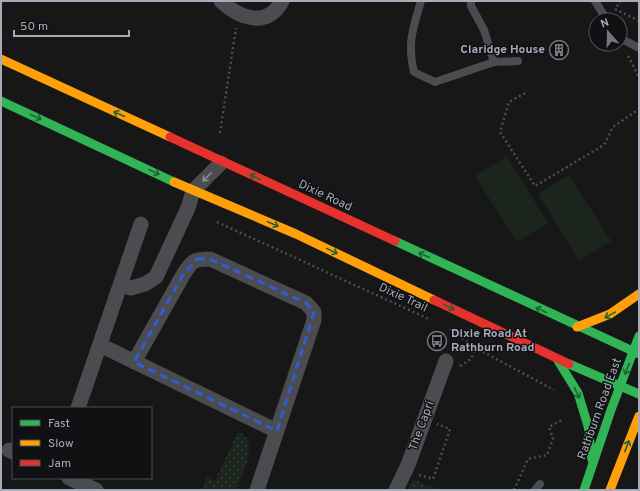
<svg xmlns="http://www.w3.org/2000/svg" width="640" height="491" font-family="Overpass,sans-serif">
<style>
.grass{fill:#1c241e}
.park{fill:url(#park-dots)}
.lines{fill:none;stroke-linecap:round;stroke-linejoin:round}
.path{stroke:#4d4d52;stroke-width:2.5;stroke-dasharray:2 3;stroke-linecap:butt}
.lane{stroke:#4b4c50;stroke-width:8}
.street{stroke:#4b4c50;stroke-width:15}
.fast{stroke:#30b455;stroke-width:9}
.slow{stroke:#ff9f0a;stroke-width:9}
.jam{stroke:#e5322d;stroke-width:9}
.oneway{stroke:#206234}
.oneway2{stroke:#8b8e9a}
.marked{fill:none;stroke:#325cd3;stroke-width:3;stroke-dasharray:8 5;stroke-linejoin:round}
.labels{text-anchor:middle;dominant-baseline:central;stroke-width:3;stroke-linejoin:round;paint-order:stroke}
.poi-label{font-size:12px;font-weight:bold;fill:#a7abb9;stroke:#111113;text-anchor:end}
.street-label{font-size:12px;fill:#a7abb9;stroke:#111113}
</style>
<defs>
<pattern id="park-dots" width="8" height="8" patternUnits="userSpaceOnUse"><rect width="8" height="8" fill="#1c241e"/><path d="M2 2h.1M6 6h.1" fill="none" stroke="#3a413d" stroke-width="1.8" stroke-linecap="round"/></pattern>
</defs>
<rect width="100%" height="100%" fill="#171717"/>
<path class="grass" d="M 507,156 L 548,223 L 517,242 L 475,176 Z
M 569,175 L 611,241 L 579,261 L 538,194 Z"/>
<path class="park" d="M 238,432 C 261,440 242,474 236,490 L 201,490 L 207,477 L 215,481 Z
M 412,479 L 437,489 L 408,490 Z"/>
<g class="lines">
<path class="path" d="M 621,1 L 615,9 L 639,21
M 1,33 L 2,31
M 628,56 L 639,77
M 525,93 L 509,102 L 500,132 L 535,186 L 604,145 L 613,127 L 639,109
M 220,133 L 236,28
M 217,222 L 431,320
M 450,329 L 476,348 L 554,390
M 460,366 L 471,359 L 476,348
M 419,475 L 433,479 L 450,429 L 437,424
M 514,490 L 528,459 L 547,455 L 553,439 L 549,427 L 562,420"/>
<path class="lane" d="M 421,1 C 413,29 407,42 414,72 L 435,82 L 494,62 L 518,61
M 471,1 L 471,6 L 484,30 L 494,62
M 595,1 L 607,20
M 620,38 L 639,48
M 535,490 L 540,484"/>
<path class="street" d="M 221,1 C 239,18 267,29 282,1
M 121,285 L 131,288 L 145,284 L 156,277 L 188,208 L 193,191 L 221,163
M 100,345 L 277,431
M 134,362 L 183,275 C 192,261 193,259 210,259 L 306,303 L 314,312 L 314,320 L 257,490
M 78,408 L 141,224
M 9,450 L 13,452
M 69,478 L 96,490
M 396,490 L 408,465 L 446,361"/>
<path class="fast" d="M 1,101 L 174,182
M 395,241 L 639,354
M 557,359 L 578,393 L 588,426 L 592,460
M 569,364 L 639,394
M 584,490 L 611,410 L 639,336"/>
<path class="slow" d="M 1,59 L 170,137
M 174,182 L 296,234 L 434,300
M 577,327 L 610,314 L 639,294
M 610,490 L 639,416"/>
<path class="jam" d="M 170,137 L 395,241
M 434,300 L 569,364"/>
</g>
<defs><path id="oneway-shaft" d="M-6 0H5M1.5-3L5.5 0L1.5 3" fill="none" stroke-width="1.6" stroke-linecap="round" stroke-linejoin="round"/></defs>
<g class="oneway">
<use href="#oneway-shaft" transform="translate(119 114) rotate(-155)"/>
<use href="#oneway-shaft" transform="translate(36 117) rotate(25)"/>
<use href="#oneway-shaft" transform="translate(154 172) rotate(25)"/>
<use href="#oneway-shaft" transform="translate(255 177) rotate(-156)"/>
<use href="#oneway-shaft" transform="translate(273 224) rotate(23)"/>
<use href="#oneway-shaft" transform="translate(332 251) rotate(26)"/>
<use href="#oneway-shaft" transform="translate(424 255) rotate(-155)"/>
<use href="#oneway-shaft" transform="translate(449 307) rotate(26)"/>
<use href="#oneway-shaft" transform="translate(541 310) rotate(-155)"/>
<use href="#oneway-shaft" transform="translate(610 315) rotate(151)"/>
<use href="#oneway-shaft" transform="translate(627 369) rotate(111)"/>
<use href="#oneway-shaft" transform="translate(577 393) rotate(65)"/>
<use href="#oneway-shaft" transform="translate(627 446) rotate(-69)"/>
</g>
<use class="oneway2" href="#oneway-shaft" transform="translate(207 177) rotate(135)"/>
<path class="marked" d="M 197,259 L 210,259 L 306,303 L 314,312 L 277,431 L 134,362 L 183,275 Z"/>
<defs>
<symbol id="building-ring" viewBox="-11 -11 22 22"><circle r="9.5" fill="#111113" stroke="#757780" stroke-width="1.5"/><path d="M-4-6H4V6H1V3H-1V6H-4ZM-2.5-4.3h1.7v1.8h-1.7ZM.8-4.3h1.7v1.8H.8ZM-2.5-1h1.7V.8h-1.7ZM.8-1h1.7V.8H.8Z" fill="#757780"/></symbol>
<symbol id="bus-ring" viewBox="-11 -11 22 22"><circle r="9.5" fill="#111113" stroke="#757780" stroke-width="1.5"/><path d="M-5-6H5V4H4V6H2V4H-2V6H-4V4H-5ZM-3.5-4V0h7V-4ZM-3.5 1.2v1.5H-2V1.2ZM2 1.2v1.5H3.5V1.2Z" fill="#757780"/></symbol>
</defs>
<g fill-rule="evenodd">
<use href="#building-ring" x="548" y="39" width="22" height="22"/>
<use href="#bus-ring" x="426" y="330" width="22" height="22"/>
</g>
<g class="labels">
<g class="poi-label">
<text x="545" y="50">Claridge House</text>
<text x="451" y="334" text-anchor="start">Dixie Road At<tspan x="451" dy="14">Rathburn Road</tspan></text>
</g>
<g class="street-label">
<text transform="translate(325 196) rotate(25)">Dixie Road</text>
<text transform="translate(403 298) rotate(25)">Dixie Trail</text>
<text transform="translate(600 409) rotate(-70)">Rathburn Road East</text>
<text transform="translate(422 426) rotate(-70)">The Capri</text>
</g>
</g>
<rect width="640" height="491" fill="none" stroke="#a7abb9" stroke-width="4"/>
<rect x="12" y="407" width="140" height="72" fill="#111113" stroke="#4d4f55"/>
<rect x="20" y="420" width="20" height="6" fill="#30b455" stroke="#4d4f55"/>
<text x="48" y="427" font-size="12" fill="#a7abb9">Fast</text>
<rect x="20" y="440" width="20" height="6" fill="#ff9f0a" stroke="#4d4f55"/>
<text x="48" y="447" font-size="12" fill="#a7abb9">Slow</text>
<rect x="20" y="460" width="20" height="6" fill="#e5322d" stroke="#4d4f55"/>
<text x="48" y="467" font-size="12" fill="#a7abb9">Jam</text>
<g transform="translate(608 32) rotate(340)"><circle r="19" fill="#111113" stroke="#4d4f55"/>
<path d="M0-3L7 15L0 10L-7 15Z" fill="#757780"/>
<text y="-6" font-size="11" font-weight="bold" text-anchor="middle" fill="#a7abb9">N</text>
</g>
<path d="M14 30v6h115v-6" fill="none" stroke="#a7abb9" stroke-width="2"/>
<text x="20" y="30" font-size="12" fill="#a7abb9" stroke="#111113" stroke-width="3" paint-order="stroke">50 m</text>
</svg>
